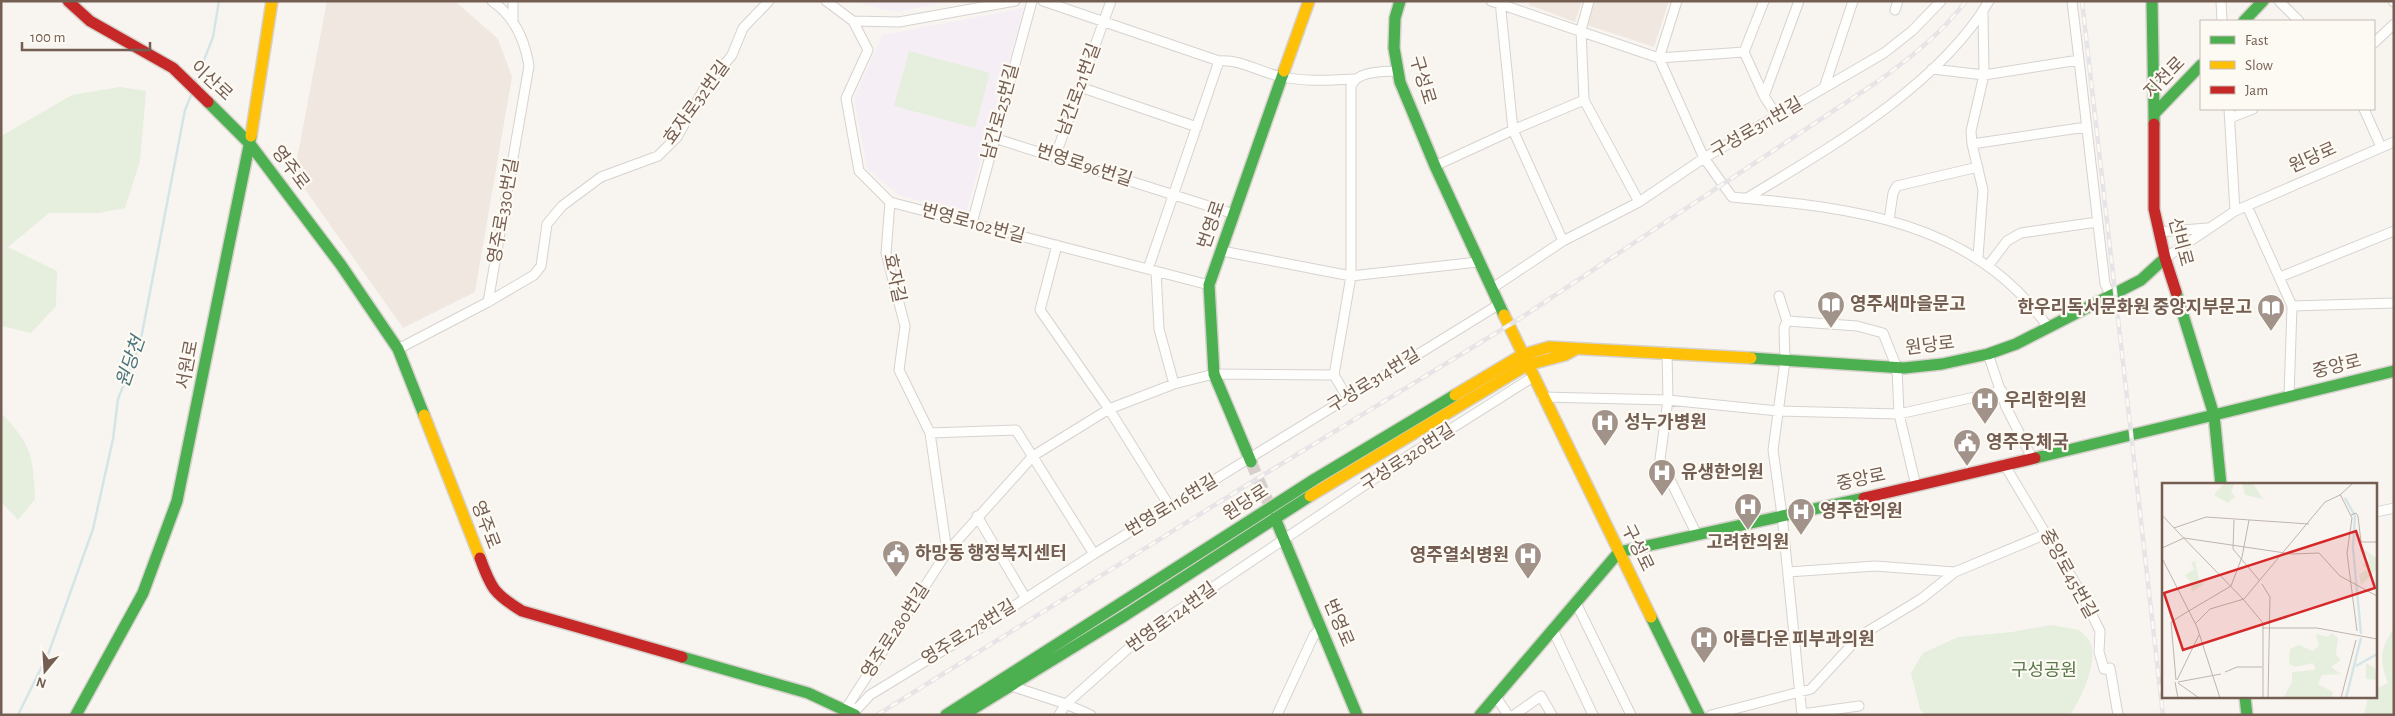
<svg xmlns="http://www.w3.org/2000/svg" width="2395" height="716" font-family="'Alegreya Sans','Noto Sans KR',sans-serif">
<style>
.residential{fill:#f0e8e0}
.education{fill:#f5eff5}
.green{fill:#e6eedd}
.lines{fill:none;stroke-linecap:round;stroke-linejoin:round}
.stream{stroke:#d4e5e7;stroke-width:2.5}
.secondary-tunnel{stroke:#d7cfc9;stroke-width:12;stroke-dasharray:12 6;stroke-linecap:butt}
.street-casing{stroke:#d7d2cf;stroke-width:11}
.fast-casing{stroke:#d6d1cb;stroke-width:14}
.slow-casing{stroke:#d6d1cb;stroke-width:14}
.jam-casing{stroke:#d6d1cb;stroke-width:14}
.street{stroke:#fefefd;stroke-width:9}
.fast{stroke:#4caf50;stroke-width:11}
.slow{stroke:#ffc107;stroke-width:11}
.jam{stroke:#c62828;stroke-width:11}
.rail-casing{stroke:#e6e4e7;stroke-width:4.5}
.rail{stroke:#fdfaf4;stroke-width:2.5;stroke-dasharray:8;stroke-linecap:butt}
.labels{text-anchor:middle;dominant-baseline:central;stroke-width:4.5;stroke-linejoin:round;paint-order:stroke}
.street-label{font-size:18px;fill:#745e52;stroke:#fdfaf4}
.poi-label{font-size:18px;font-weight:bold;fill:#745e52;stroke:#fdfaf4;text-anchor:start}
.park-label{font-size:18px;fill:#59784c;stroke:#fdfaf4}
.water-label{font-size:19px;font-style:italic;fill:#4b757d;stroke:#fdfaf4}
.inset-river{fill:none;stroke:#d4e5e7;stroke-width:2.5}
.inset-road{fill:none;stroke:#bfb4ac;stroke-width:1}
.view{fill:#d62828;fill-opacity:0.15;stroke:#d62828;stroke-width:2.5}
.inset-edge{fill:none;stroke:#745e52;stroke-width:2.5}
</style>
<rect width="100%" height="100%" fill="#f8f5f1"/>
<path class="residential" d="M 327,1 L 456,2 L 498,39 L 512,77 L 475,292 L 403,328 L 294,174 Z
M 1531,1 L 1582,1 L 1575,22 L 1529,5 Z
M 1595,1 L 1669,1 L 1654,47 L 1587,25 Z"/>
<path class="education" d="M 850,1 L 954,1 L 896,12 Z
M 1024,8 L 966,213 L 898,195 L 867,168 L 854,99 L 882,35 Z"/>
<path class="green" d="M 909,51 L 990,73 L 975,128 L 894,106 Z
M 120,87 L 146,91 L 140,161 L 125,208 L 99,213 L 49,213 L 8,247 L 57,271 L 56,306 L 31,333 L 1,326 L 1,136 L 72,95 Z
M 1,413 C 32,445 33,456 35,499 L 18,520 L 1,502 Z
M 2051,625 L 2079,630 C 2083,634 2088,638 2090,642 C 2099,661 2081,699 2070,715 L 1925,715 L 1920,709 L 1911,673 L 1923,653 L 1958,637 L 2012,632 Z
M 2394,628 L 2394,715 L 2364,715 L 2368,697 L 2376,697 L 2376,689 L 2388,683 C 2379,660 2380,649 2394,628 Z"/>
<g class="lines">
<path class="stream" d="M 195,83 L 213,37 L 219,1
M 18,715 L 49,652 L 93,529 L 113,439 L 118,399 L 140,344 L 185,110 L 192,93"/>
<path class="secondary-tunnel" d="M 1251,462 L 1274,516"/>
<defs>
<path id="street" d="M 826,1 L 853,21 L 868,50 L 846,98 L 859,171 L 890,202 L 886,253 L 905,326 L 899,370 L 930,433 L 947,552
M 1043,1 L 1219,61 C 1242,59 1260,73 1283,77 C 1306,82 1330,80 1353,79
M 1491,1 L 1659,58 L 1744,52
M 1500,1 L 1513,130 L 1563,241
M 1589,1 L 1581,30 L 1584,100 L 1639,202
M 1677,1 L 1659,58 L 1704,158 L 1732,197 C 1852,208 1973,220 2048,327
M 2221,1 L 2222,21
M 2279,1 L 2299,21
M 2393,1 L 2394,2
M 1895,10 L 1898,1
M 1983,12 L 1984,75 L 1971,131 L 1972,144 L 2086,127
M 853,21 L 899,22 L 1015,1
M 513,23 L 513,1
M 2374,43 L 2394,24
M 1744,52 L 1764,96 L 1777,116
M 1744,52 L 1764,1
M 2079,60 L 2105,284 L 2110,294
M 1932,69 L 1984,75 L 2079,60 L 2072,1
M 1080,87 L 1197,127
M 1824,88 L 1853,1
M 1764,96 L 1799,1
M 2229,109 L 2235,211
M 2364,109 L 2381,147
M 2230,118 L 2253,109
M 994,138 L 1234,214
M 1972,144 L 1983,190 L 1978,257
M 1055,157 L 1111,1
M 1435,166 L 1513,130 L 1584,100
M 1747,198 C 1829,148 1939,86 1989,1
M 890,202 L 1209,285
M 2247,206 L 2292,306 L 2289,397
M 1889,220 L 1893,193 L 1897,186 L 1978,167
M 972,223 L 1032,1
M 2159,232 L 2207,228
M 1057,245 L 1040,310 L 1109,409 L 1170,507
M 1222,251 L 1351,276 L 1478,262
M 2165,258 L 2235,211 L 2394,142
M 1988,266 L 2007,241 L 2021,233 L 2097,222
M 1148,269 L 1219,61
M 1156,271 L 1159,329 L 1174,384
M 2280,277 L 2394,231
M 1491,289 L 1563,241 L 1639,202 L 1704,158 L 1884,53 L 1912,31 L 1941,1
M 1779,296 L 1787,321 L 1784,328 L 1785,361 L 1773,450 L 1782,515 L 1802,715
M 488,302 L 534,275 L 541,266 L 547,224 L 562,206 L 601,177 L 658,156 L 677,137 L 704,89 L 732,55 L 743,28 L 769,1
M 2292,306 L 2394,303
M 1787,321 L 1857,326 L 1883,333 L 1897,368 L 1899,414 L 1916,486
M 398,349 L 488,302 L 529,66 C 525,41 514,16 492,1
M 1667,352 L 1668,400 L 1660,459 L 1697,535
M 1988,354 L 2006,407 L 2032,458
M 1347,397 L 1334,375 L 1351,276 L 1351,86 C 1358,70 1383,72 1398,71
M 1542,397 L 1668,400 L 1778,411 L 1899,414 L 2002,391
M 930,433 L 1016,430 L 1094,554
M 2004,464 L 2080,591 L 2100,631 L 2099,652 L 2104,669 L 2110,668 L 2118,715
M 2376,512 L 2394,508
M 977,516 L 1025,597
M 1788,572 L 1875,566 L 1955,572
M 1576,603 L 1631,715
M 1553,630 L 1593,715
M 1011,686 L 1066,704 L 1091,715
M 1496,697 L 1508,715
M 845,710 L 858,708 L 870,695 L 980,628 L 1094,554 L 1498,305
M 845,710 L 947,552 L 1033,456 L 1109,409 L 1174,384 L 1214,374 L 1334,375
M 1802,714 L 1859,706
M 1059,715 L 1066,704 L 1149,630 L 1408,456 L 1533,377
M 1277,715 L 1314,635 L 1321,628
M 1514,715 L 1541,696 L 1552,715
M 1711,715 L 1811,689 L 1860,636 L 1921,599 L 1955,572 L 2046,534"/>
<path id="fast" d="M 1400,1 L 1395,18 L 1394,48 L 1400,82 L 1435,166 L 1504,315
M 2152,1 L 2154,114
M 2244,21 L 2263,1
M 208,102 L 250,144 L 341,265 L 398,349 L 424,415
M 2154,124 L 2154,114 L 2201,65
M 1751,358 L 1904,368 L 1942,364 L 1988,354 L 2016,344 L 2141,280 L 2165,258
M 2035,458 L 2214,415 L 2176,292
M 1251,462 L 1214,374 L 1209,285 L 1284,71
M 2221,485 L 2214,415 L 2394,371
M 1275,518 L 1357,715
M 1651,617 L 1699,715
M 682,657 L 808,693 L 855,715
M 2245,697 L 2247,715
M 76,715 L 143,593 L 177,501 L 251,136
M 946,715 L 1315,479 L 1455,395
M 963,715 L 1124,616 L 1310,496
M 1480,715 L 1619,552 L 1864,498"/>
<path id="slow" d="M 1284,71 L 1309,1
M 251,136 L 272,1
M 1504,315 L 1651,617
M 1455,395 L 1522,355 L 1549,347 L 1751,358
M 424,415 L 480,558
M 1310,496 L 1527,365 L 1565,355 L 1576,349"/>
<path id="jam" d="M 68,1 L 90,21 L 173,68 L 208,102
M 2154,124 L 2154,209 L 2165,258 L 2176,292
M 1864,498 L 2035,458
M 480,558 C 491,588 494,594 522,611 L 682,657"/>
</defs>
<use href="#street" class="street-casing"/>
<use href="#fast" class="fast-casing"/>
<use href="#slow" class="slow-casing"/>
<use href="#jam" class="jam-casing"/>
<use href="#street" class="street"/>
<use href="#fast" class="fast"/>
<use href="#slow" class="slow"/>
<use href="#jam" class="jam"/>
<defs>
<path id="rail" d="M 2082,1 L 2163,715
M 877,715 L 1242,488 L 1519,319 L 1877,82 C 1910,58 1941,34 1966,1"/>
</defs>
<use href="#rail" class="rail-casing"/>
<use href="#rail" class="rail"/>
</g>
<defs>
<symbol id="library-pin" viewBox="-11 -11 22 30"><path d="M0 17L-7.5 6A9.5 9.5 0 1 1 7.5 6Z" fill="#a2938a" stroke="#fdfaf4"/><path d="M-6-4Q-3-5.5-.7-3.5V5Q-3 3-6 4ZM6-4Q3-5.5 .7-3.5V5Q3 3 6 4Z" fill="#fff"/></symbol>
<symbol id="hospital-pin" viewBox="-11 -11 22 30"><path d="M0 17L-7.5 6A9.5 9.5 0 1 1 7.5 6Z" fill="#a2938a" stroke="#fdfaf4"/><path d="M-5-5h3v3.5h4V-5h3V5h-3V1.5h-4V5h-3Z" fill="#fff"/></symbol>
<symbol id="civic-pin" viewBox="-11 -11 22 30"><path d="M0 17L-7.5 6A9.5 9.5 0 1 1 7.5 6Z" fill="#a2938a" stroke="#fdfaf4"/><path d="M-.6-6.5H3V-4.5H.6V-3L4-1V1h2V6H-6V1h2V-1L-.6-3ZM-1.2 2.5V6h2.4V2.5Z" fill="#fff"/></symbol>
</defs>
<g fill-rule="evenodd">
<use href="#library-pin" x="1815" y="289" width="32" height="43"/>
<use href="#library-pin" x="2255" y="292" width="32" height="43"/>
<use href="#hospital-pin" x="1969" y="385" width="32" height="43"/>
<use href="#hospital-pin" x="1589" y="407" width="32" height="43"/>
<use href="#civic-pin" x="1951" y="427" width="32" height="43"/>
<use href="#hospital-pin" x="1646" y="457" width="32" height="43"/>
<use href="#hospital-pin" x="1732" y="491" width="32" height="43"/>
<use href="#hospital-pin" x="1785" y="496" width="32" height="43"/>
<use href="#civic-pin" x="880" y="538" width="32" height="43"/>
<use href="#hospital-pin" x="1512" y="540" width="32" height="43"/>
<use href="#hospital-pin" x="1688" y="624" width="32" height="43"/>
</g>
<g class="labels">
<g class="street-label">
<text transform="translate(2165 78) rotate(-46)">지천로</text>
<text transform="translate(1422 80) rotate(73)">구성로</text>
<text transform="translate(211 81) rotate(43)">이산로</text>
<text transform="translate(1079 90) rotate(-70)">남간로21번길</text>
<text transform="translate(697 103) rotate(-54)">효자로32번길</text>
<text transform="translate(1001 112) rotate(-75)">남간로25번길</text>
<text transform="translate(1757 128) rotate(-30)">구성로311번길</text>
<text transform="translate(2313 158) rotate(-24)">원당로</text>
<text transform="translate(1084 166) rotate(18)">번영로96번길</text>
<text transform="translate(290 168) rotate(53)">영주로</text>
<text transform="translate(504 211) rotate(-80)">영주로330번길</text>
<text transform="translate(973 224) rotate(15)">번영로102번길</text>
<text transform="translate(1212 225) rotate(-71)">번영로</text>
<text transform="translate(2180 242) rotate(75)">선비로</text>
<text transform="translate(894 278) rotate(78)">효자길</text>
<text transform="translate(1930 346) rotate(-7)">원당로</text>
<text transform="translate(188 365) rotate(-79)">서원로</text>
<text transform="translate(2337 367) rotate(-14)">중앙로</text>
<text transform="translate(1374 381) rotate(-32)">구성로314번길</text>
<text transform="translate(1408 458) rotate(-33)">구성로320번길</text>
<text transform="translate(1861 480) rotate(-12)">중앙로</text>
<text transform="translate(1246 503) rotate(-33)">원당로</text>
<text transform="translate(1172 506) rotate(-31)">번영로116번길</text>
<text transform="translate(485 525) rotate(69)">영주로</text>
<text transform="translate(1637 548) rotate(64)">구성로</text>
<text transform="translate(2068 574) rotate(61)">중앙로45번길</text>
<text transform="translate(1172 618) rotate(-36)">번영로124번길</text>
<text transform="translate(1338 623) rotate(67)">번영로</text>
<text transform="translate(896 631) rotate(-57)">영주로280번길</text>
<text transform="translate(969 633) rotate(-32)">영주로278번길</text>
</g>
<g class="poi-label">
<text x="1850" y="305">영주새마을문고</text>
<text x="2252" y="308" text-anchor="end">한우리독서문화원 중앙지부문고</text>
<text x="2004" y="401">우리한의원</text>
<text x="1624" y="423">성누가병원</text>
<text x="1986" y="443">영주우체국</text>
<text x="1681" y="473">유생한의원</text>
<text x="1820" y="512">영주한의원</text>
<text x="1748" y="543" text-anchor="middle">고려한의원</text>
<text x="915" y="554">하망동 행정복지센터</text>
<text x="1509" y="556" text-anchor="end">영주열쇠병원</text>
<text x="1723" y="640">아름다운 피부과의원</text>
</g>
<g class="park-label">
<text x="2044" y="671">구성공원</text>
</g>
<g class="water-label">
<text transform="translate(131 362) rotate(-71)">원당천</text>
</g>
</g>
<g transform="translate(2162 483)">
<rect width="215" height="215" fill="#f8f5f1"/>
<path d="M 62,0 L 73,0 L 69,8 L 73,14 L 66,20 L 52,12 ZM 80,0 L 91,0 L 101,16 L 83,12 ZM 198,64 L 215,75 L 215,86 L 199,102 L 197,92 L 205,86 L 200,82 L 207,78 L 205,72 L 198,69 ZM 33,78 L 37,96 L 42,101 L 30,109 L 28,98 L 23,92 L 32,86 L 29,79 ZM 170,150 L 176,155 L 174,172 L 179,177 L 169,184 L 179,191 L 160,192 L 156,201 L 171,209 L 169,215 L 122,214 L 130,199 L 130,189 L 153,187 L 153,184 L 151,180 L 133,184 L 127,181 L 128,166 L 137,162 L 151,168 L 157,162 L 154,151 L 166,154 ZM 204,180 L 213,185 L 215,197 L 204,196 Z" fill="#e6eedd"/>
<path class="inset-river" d="M 183,15 L 193,33 L 191,65 L 199,151M 194,183 L 215,171M 184,215 L 199,155"/>
<path class="inset-road" d="M 178,11 L 190,35 L 185,70 L 195,148M 0,32 L 12,45 L 44,34 L 147,41M 189,32 L 194,30 L 196,33 L 199,59 L 215,59M 72,37 L 71,66 L 97,97M 12,45 L 81,116M 0,65 L 22,55 L 130,71 L 157,70 L 178,93 L 215,113M 0,75 L 35,144 L 58,215M 100,101 L 108,114 L 106,215M 81,116 L 101,140 L 101,215M 25,129 L 69,103 L 80,74 L 87,37M 33,141 L 48,126 L 82,116 L 163,19 L 178,12 L 191,0M 100,145 L 155,145 L 215,156M 63,189 L 75,184 L 100,184M 14,197 L 9,139 L 25,129M 15,197 L 37,152M 13,199 L 16,215M 16,199 L 59,191M 16,200 L 37,215M 179,215 L 194,157"/>
<path class="view" d="M 194,48 L 213,105 L 21,167 L 2,110 Z"/>
<rect width="215" height="215" class="inset-edge"/>
</g>
<rect width="2395" height="716" fill="none" stroke="#745e52" stroke-width="5"/>
<rect x="2200" y="20" width="175" height="90" fill="#fdfaf4" stroke="#c6bcb3"/>
<rect x="2210" y="36" width="25" height="8" fill="#4caf50" stroke="#c6bcb3"/>
<text x="2245" y="45" font-size="15" fill="#745e52">Fast</text>
<rect x="2210" y="61" width="25" height="8" fill="#ffc107" stroke="#c6bcb3"/>
<text x="2245" y="70" font-size="15" fill="#745e52">Slow</text>
<rect x="2210" y="86" width="25" height="8" fill="#c62828" stroke="#c6bcb3"/>
<text x="2245" y="95" font-size="15" fill="#745e52">Jam</text>
<g transform="translate(45 671) rotate(198)" stroke="#fdfaf4" stroke-width="4" paint-order="stroke">
<path d="M0-4L9 19L0 12L-9 19Z" fill="#745e52"/>
<text y="-8" font-size="14" font-weight="bold" text-anchor="middle" fill="#745e52">N</text>
</g>
<path d="M22 42v8h128v-8" fill="none" stroke="#745e52" stroke-width="2.5"/>
<text x="30" y="42" font-size="15" fill="#745e52" stroke="#fdfaf4" stroke-width="4" paint-order="stroke">100 m</text>
</svg>
